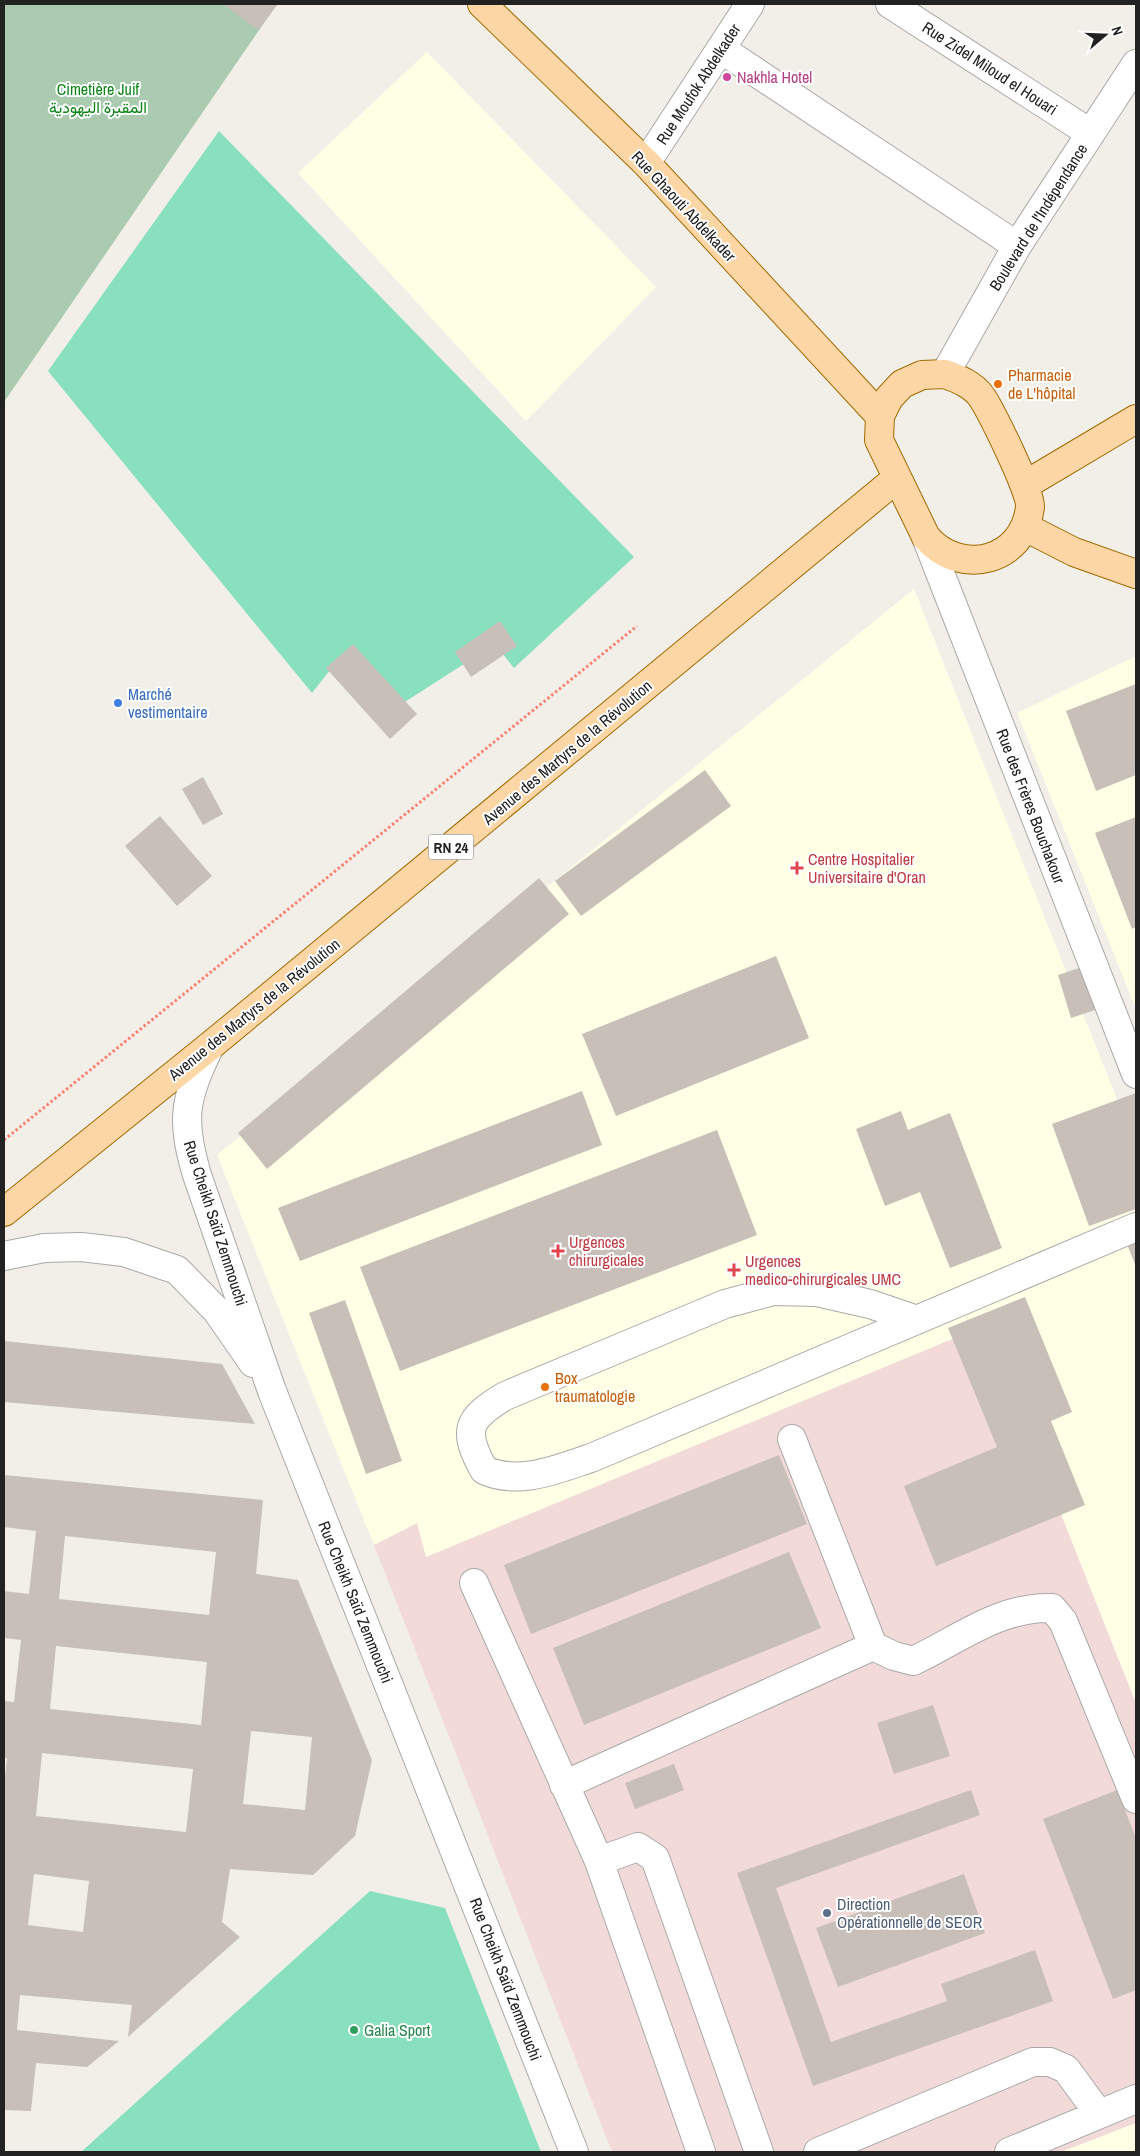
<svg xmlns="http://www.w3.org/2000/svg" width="1140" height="2156" font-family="'Archivo Narrow',Vazirmatn,sans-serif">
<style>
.commercial{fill:#f2dad9}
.education{fill:#ffffe5}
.cemetery{fill:#aacbaf}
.pitch{fill:#88e0be}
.building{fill:#c7bfb8;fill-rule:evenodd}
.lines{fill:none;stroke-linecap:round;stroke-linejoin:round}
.minor-casing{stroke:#a9a9a9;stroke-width:30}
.major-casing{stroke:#a06b00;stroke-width:30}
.path{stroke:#fa8072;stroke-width:3;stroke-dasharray:2.5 2.5;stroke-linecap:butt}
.minor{stroke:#fff;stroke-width:28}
.major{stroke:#fcd6a4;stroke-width:28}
.hotel-dot{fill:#d1479c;stroke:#fff;stroke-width:2}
.food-dot{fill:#e8710a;stroke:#fff;stroke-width:2}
.shop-dot{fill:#3f7fe0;stroke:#fff;stroke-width:2}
.health-dot{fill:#e0444e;stroke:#fff;stroke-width:2}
.service-dot{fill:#5c6f8a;stroke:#fff;stroke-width:2}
.leisure-dot{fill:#2e9e5b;stroke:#fff;stroke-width:2}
.labels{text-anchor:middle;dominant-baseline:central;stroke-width:4;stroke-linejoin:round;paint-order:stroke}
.shield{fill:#fff;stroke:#646464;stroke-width:1}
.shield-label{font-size:15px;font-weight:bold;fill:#222}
.street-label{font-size:16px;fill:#222;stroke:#fff}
.hotel-label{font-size:16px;fill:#b23c85;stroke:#fff;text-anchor:start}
.park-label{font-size:16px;fill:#0c8416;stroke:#fff}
.food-label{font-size:16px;fill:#c56008;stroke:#fff;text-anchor:start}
.shop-label{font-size:16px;fill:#366cbe;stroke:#fff;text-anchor:start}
.health-label{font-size:16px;fill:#be3a42;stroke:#fff;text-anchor:start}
.service-label{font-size:16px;fill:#4e5e75;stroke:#fff;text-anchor:start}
.leisure-label{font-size:16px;fill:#27864d;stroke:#fff;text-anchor:start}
</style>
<rect width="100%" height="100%" fill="#f2efe9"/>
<path class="commercial" d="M 986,1325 L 1136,1703 L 1136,2123 L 1061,2152 L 612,2152 L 374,1545 L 417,1523 L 426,1556 Z"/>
<path class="education" d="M 427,52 L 656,287 L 526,421 L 298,173 Z
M 914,589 L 1136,1147 L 1136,1703 L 986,1325 L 426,1557 L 417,1523 L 374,1545 L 217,1155 Z
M 1136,656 L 1136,1009 L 1017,713 Z
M 1136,2123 L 1136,2152 L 1061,2152 Z"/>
<path class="cemetery" d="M 4,4 L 277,4 L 4,402 Z"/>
<path class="pitch" d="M 219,131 L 634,557 L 514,668 L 495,644 L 383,716 L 337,661 L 312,693 L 48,371 Z
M 370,1891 L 445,1908 L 541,2152 L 81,2152 Z"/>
<path class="building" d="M 223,4 L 278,4 L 258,30 Z
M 500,621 L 517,646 L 471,677 L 455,652 Z
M 353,644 L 417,714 L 390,739 L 326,668 Z
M 1136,684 L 1136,775 L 1096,791 L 1066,711 Z
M 705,770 L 731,806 L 581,916 L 555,881 Z
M 203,777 L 223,814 L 203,825 L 182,789 Z
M 160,816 L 212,876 L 177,906 L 125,846 Z
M 1136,817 L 1136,927 L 1132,929 L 1095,833 Z
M 539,878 L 569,914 L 267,1169 L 238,1133 Z
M 776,956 L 809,1038 L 616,1116 L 582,1034 Z
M 1085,966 L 1098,1009 L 1071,1018 L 1058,975 Z
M 582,1091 L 602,1145 L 300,1261 L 278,1208 Z
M 1136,1093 L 1136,1209 L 1089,1226 L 1052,1124 Z
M 901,1111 L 908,1130 L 950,1113 L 1002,1248 L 950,1268 L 920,1192 L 885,1206 L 856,1129 Z
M 717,1130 L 757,1235 L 400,1371 L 360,1267 Z
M 1136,1229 L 1136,1267 L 1123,1234 Z
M 1025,1297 L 1072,1412 L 1051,1421 L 1085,1505 L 936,1566 L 904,1486 L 997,1447 L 948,1328 Z
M 345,1300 L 402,1461 L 366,1474 L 309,1313 Z
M 4,1341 L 222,1364 L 255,1424 L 4,1402 Z
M 779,1455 L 807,1524 L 531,1634 L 504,1565 Z
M 4,1475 L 263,1500 L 256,1574 L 298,1580 L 372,1760 L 355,1836 L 313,1875 L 230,1869 L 222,1922 L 240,1937 L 128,2037 L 132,2005 L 20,1995 L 17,2030 L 119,2041 L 87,2067 L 36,2063 L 31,2111 L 4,2110 L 4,1788 L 7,1758 L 4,1758 L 4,1701 L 14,1702 L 21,1640 L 4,1638 L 4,1591 L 29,1594 L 36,1531 L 4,1527 ZM 65,1536 L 216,1552 L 209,1615 L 59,1599 ZM 56,1646 L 207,1662 L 201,1725 L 50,1709 ZM 251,1731 L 312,1737 L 305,1810 L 243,1804 ZM 42,1753 L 193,1769 L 186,1832 L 36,1816 ZM 34,1874 L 89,1881 L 83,1932 L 28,1925 Z
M 789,1552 L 821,1628 L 584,1725 L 553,1648 Z
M 933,1705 L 950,1756 L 894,1774 L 877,1723 Z
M 674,1764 L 684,1790 L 635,1809 L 625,1783 Z
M 971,1790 L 980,1815 L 776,1888 L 831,2042 L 947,2001 L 941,1984 L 1035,1950 L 1053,2001 L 813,2086 L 737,1873 Z
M 1117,1790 L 1136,1838 L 1136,1990 L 1113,1999 L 1043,1819 Z
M 964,1874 L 985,1933 L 838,1987 L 816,1928 Z"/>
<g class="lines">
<defs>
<path id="minor" d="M 890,4 L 1090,133
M 721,49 L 1017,246
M 646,163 L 750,4
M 945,374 L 1017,246 L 1136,64
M 926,537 L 1136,1074
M 210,1046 C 185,1098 180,1118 197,1175 L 272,1391 L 574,2152
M 4,1256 L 44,1248 L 81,1247 L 124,1252 L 177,1270 L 217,1311 L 253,1363
M 917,1320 L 870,1304 L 817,1292 L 773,1291 L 725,1304 L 505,1396 C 467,1419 462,1430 484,1470 C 519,1486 557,1469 591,1458 L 1136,1227
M 792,1439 L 873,1646 L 894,1656 L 913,1661 C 958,1640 1000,1606 1052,1608 L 1063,1621 L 1136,1799
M 474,1583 L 599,1861 L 701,2152
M 564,1785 L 873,1646
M 599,1861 L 638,1847 L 655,1858 L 759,2152
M 818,2152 L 1033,2062 L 1050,2062 L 1066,2069 L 1099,2114
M 1009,2152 L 1136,2099"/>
<path id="major" d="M 482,4 L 646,163 L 880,416
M 945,374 C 958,379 972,384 981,396 C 990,409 1032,493 1030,507 C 1024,561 961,578 926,537 L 879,440 L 880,416 L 889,398 L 902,384 L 922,375 Z
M 1025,485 L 1136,419
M 1025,527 L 1074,552 L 1136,574
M 4,1212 L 210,1046 L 896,479"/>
</defs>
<use href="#minor" class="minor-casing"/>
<use href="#major" class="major-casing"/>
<path class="path" d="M 4,1140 L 637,626"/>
<use href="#minor" class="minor"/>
<use href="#major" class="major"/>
</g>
<circle class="hotel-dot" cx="727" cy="77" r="5"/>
<g class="food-dot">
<circle cx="998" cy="384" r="5"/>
<circle cx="545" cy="1387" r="5"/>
</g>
<circle class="shop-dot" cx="118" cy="703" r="5"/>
<g class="health-dot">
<path d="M794.5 860.5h5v5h5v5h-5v5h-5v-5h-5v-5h5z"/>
<path d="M555.5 1243.5h5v5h5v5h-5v5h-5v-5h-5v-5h5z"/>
<path d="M731.5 1262.5h5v5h5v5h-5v5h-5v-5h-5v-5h5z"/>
</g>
<circle class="service-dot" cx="827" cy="1913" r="5"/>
<circle class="leisure-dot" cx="354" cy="2030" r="5"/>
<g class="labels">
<rect class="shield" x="428.5" y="834.5" width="45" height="25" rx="4"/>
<g class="shield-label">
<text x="451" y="847">RN 24</text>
</g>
<g class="street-label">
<text transform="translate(990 68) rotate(33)">Rue Zidel Miloud el Houari</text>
<text transform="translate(698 84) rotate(-57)">Rue Moufok Abdelkader</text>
<text transform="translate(684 206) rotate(47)">Rue Ghaouti Abdelkader</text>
<text transform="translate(1038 217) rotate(-58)">Boulevard de l'Indépendance</text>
<text transform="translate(567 752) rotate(-40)">Avenue des Martyrs de la Révolution</text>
<text transform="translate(1031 806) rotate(69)">Rue des Frères Bouchakour</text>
<text transform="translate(254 1009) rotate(-39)">Avenue des Martyrs de la Révolution</text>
<text transform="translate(216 1223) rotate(72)">Rue Cheikh Saïd Zemmouchi</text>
<text transform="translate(356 1602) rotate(68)">Rue Cheikh Saïd Zemmouchi</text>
<text transform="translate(506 1979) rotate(69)">Rue Cheikh Saïd Zemmouchi</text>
</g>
<g class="hotel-label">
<text x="737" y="77">Nakhla Hotel</text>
</g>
<g class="park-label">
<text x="98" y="89">Cimetière Juif<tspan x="98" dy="18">المقبرة اليهودية</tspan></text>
</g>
<g class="food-label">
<text x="1008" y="375">Pharmacie<tspan x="1008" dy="18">de L'hôpital</tspan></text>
<text x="555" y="1378">Box<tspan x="555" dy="18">traumatologie</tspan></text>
</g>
<g class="shop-label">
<text x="128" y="694">Marché<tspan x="128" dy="18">vestimentaire</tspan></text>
</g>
<g class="health-label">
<text x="808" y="859">Centre Hospitalier<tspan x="808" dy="18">Universitaire d'Oran</tspan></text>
<text x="569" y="1242">Urgences<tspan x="569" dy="18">chirurgicales</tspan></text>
<text x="745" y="1261">Urgences<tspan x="745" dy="18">medico-chirurgicales UMC</tspan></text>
</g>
<g class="service-label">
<text x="837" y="1904">Direction<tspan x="837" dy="18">Opérationnelle de SEOR</tspan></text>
</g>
<g class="leisure-label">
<text x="364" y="2030">Galia Sport</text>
</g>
</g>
<rect width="1140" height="2156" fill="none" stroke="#222222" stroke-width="10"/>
<g transform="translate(1105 35) rotate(71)" stroke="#ffffff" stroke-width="4" paint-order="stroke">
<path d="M0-4L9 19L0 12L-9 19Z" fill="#222222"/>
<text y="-8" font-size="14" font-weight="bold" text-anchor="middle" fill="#222222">N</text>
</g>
</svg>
